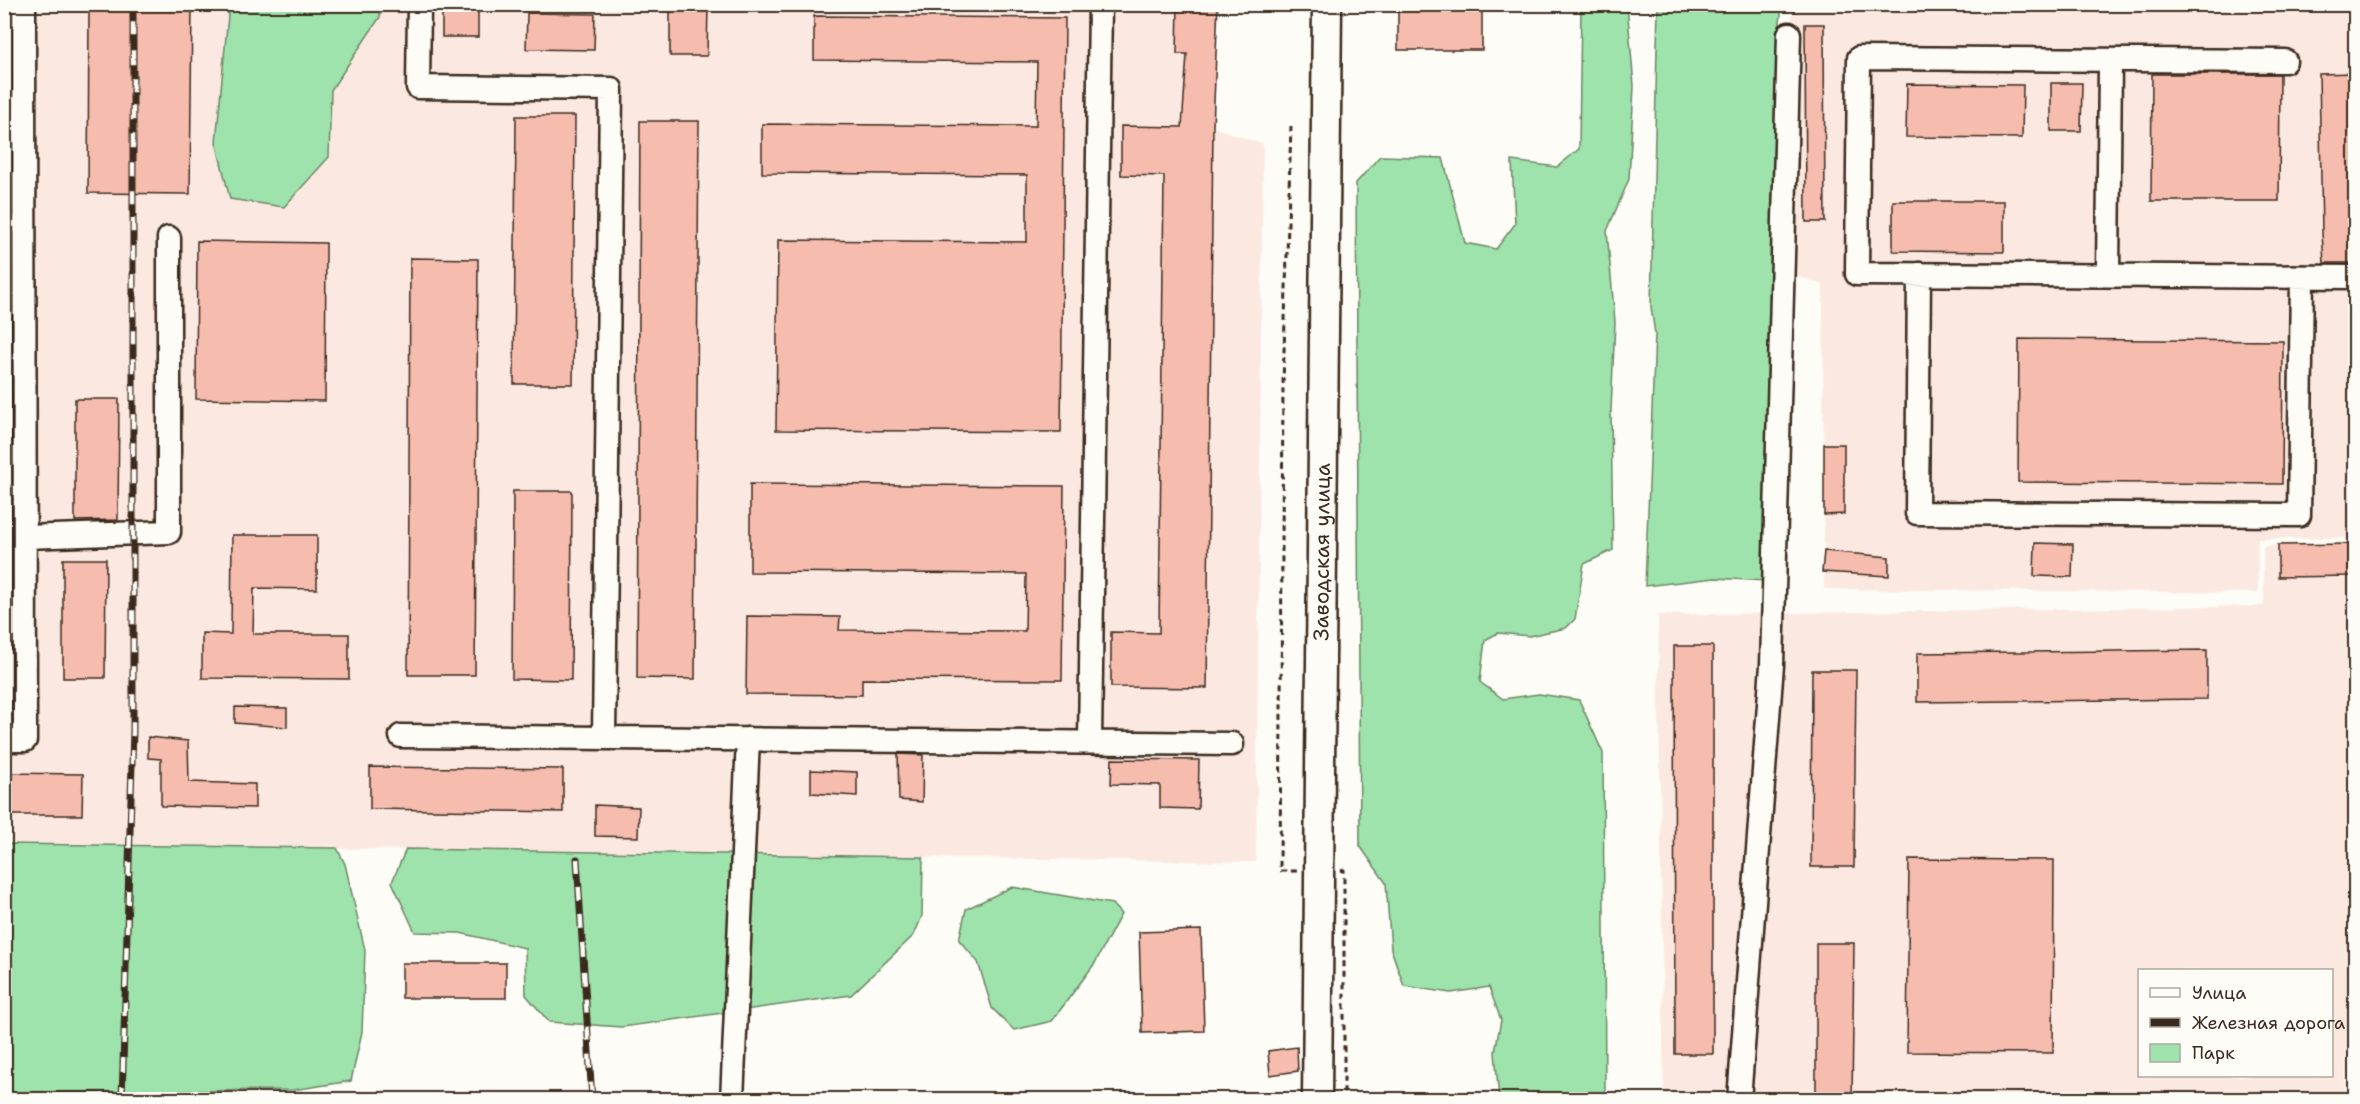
<svg xmlns="http://www.w3.org/2000/svg" width="2360" height="1104" font-family="'Shantell Sans',sans-serif">
<style>
.built{fill:#fbe9e1;fill-rule:evenodd}
.green{fill:#9ee2ac;stroke:#6c8665;stroke-width:1.5}
.building{fill:#f6bcae;stroke:#3b2a1e;stroke-width:1.5}
.lines{fill:none;stroke-linecap:round;stroke-linejoin:round}
.minor-casing{stroke:#3b2a1e;stroke-width:27}
.major-casing{stroke:#3b2a1e;stroke-width:33}
.path{stroke:#3b2a1e;stroke-width:3;stroke-dasharray:6 4.5;stroke-linecap:butt}
.minor{stroke:#fdfcf7;stroke-width:22}
.major{stroke:#fdfcf7;stroke-width:28}
.rail-casing{stroke:#3b2a1e;stroke-width:7}
.rail{stroke:#fdfcf7;stroke-width:4.5;stroke-dasharray:14;stroke-linecap:butt}
.labels{text-anchor:middle;dominant-baseline:central;stroke-width:5;stroke-linejoin:round;paint-order:stroke}
.street-label{font-size:21px;fill:#3b2a1e;stroke:#fdfcf7}
</style>
<rect width="100%" height="100%" fill="#fdfcf7"/>
<filter id="ink" filterUnits="userSpaceOnUse"><feTurbulence type="fractalNoise" baseFrequency=".0167" numOctaves="2"/><feDisplacementMap in="SourceGraphic" scale="12" xChannelSelector="R" yChannelSelector="G"/><feConvolveMatrix kernelMatrix="1 2 1 2 8 2 1 2 1" color-interpolation-filters="sRGB"/></filter>
<g filter="url(#ink)">
<path class="built" d="M 5,5 L 1218,5 L 1213,127 L 1263,144 L 1256,862 L 5,844 Z
M 1792,8 L 2355,10 L 2355,538 L 2258,539 L 2258,593 L 1824,589 L 1823,285 L 1788,273 Z
M 2355,542 L 2355,676 L 2345,1099 L 1664,1099 L 1658,615 L 2264,606 L 2263,546 ZM 2140,970 L 2332,970 L 2332,1076 L 2140,1076 Z"/>
<path class="green" d="M 229,5 L 380,5 L 380,17 L 331,90 L 329,157 L 284,207 L 230,199 L 216,142 Z
M 1581,5 L 1627,5 L 1634,86 L 1629,179 L 1607,231 L 1615,322 L 1611,410 L 1613,550 L 1584,564 L 1575,619 L 1566,628 L 1529,636 L 1498,633 L 1485,640 L 1480,682 L 1503,699 L 1539,694 L 1579,700 L 1603,753 L 1605,1091 L 1594,1099 L 1499,1099 L 1495,1052 L 1501,1020 L 1489,987 L 1451,993 L 1404,986 L 1391,949 L 1386,883 L 1360,846 L 1356,183 L 1380,156 L 1443,158 L 1465,243 L 1496,249 L 1515,224 L 1512,161 L 1557,167 L 1579,149 Z
M 1658,5 L 1782,5 L 1779,31 L 1765,581 L 1715,578 L 1645,586 L 1655,334 L 1651,307 Z
M 4,844 L 337,848 L 345,864 L 365,950 L 362,1032 L 351,1081 L 293,1090 L 5,1093 Z
M 406,849 L 923,857 L 922,916 L 914,935 L 851,995 L 622,1027 L 549,1022 L 526,995 L 525,948 L 460,933 L 415,932 L 392,882 Z
M 1012,887 L 1112,904 L 1121,914 L 1095,963 L 1052,1021 L 1014,1030 L 992,1008 L 978,962 L 959,940 L 966,909 Z"/>
<path class="building" d="M 89,4 L 192,4 L 190,194 L 88,193 Z
M 442,4 L 478,4 L 478,37 L 442,37 Z
M 670,4 L 708,4 L 707,56 L 670,56 Z
M 1178,4 L 1218,4 L 1213,127 L 1207,688 L 1111,687 L 1111,632 L 1159,633 L 1164,176 L 1121,175 L 1121,126 L 1182,127 L 1187,54 L 1177,54 Z
M 1398,4 L 1482,4 L 1482,50 L 1398,50 Z
M 527,13 L 595,14 L 594,50 L 526,49 Z
M 814,16 L 1065,18 L 1061,432 L 776,430 L 778,240 L 1027,242 L 1027,175 L 762,173 L 762,124 L 1036,126 L 1037,62 L 814,60 Z
M 1805,24 L 1824,24 L 1825,222 L 1806,222 Z
M 2355,73 L 2355,263 L 2324,263 L 2322,233 L 2319,74 Z
M 2152,74 L 2280,74 L 2279,201 L 2151,201 Z
M 2051,83 L 2082,83 L 2081,131 L 2051,131 Z
M 1907,84 L 2023,85 L 2022,138 L 1906,137 Z
M 516,116 L 575,116 L 573,384 L 514,384 Z
M 640,121 L 699,121 L 695,679 L 637,678 Z
M 1893,201 L 2004,201 L 2004,252 L 1893,251 Z
M 197,241 L 326,243 L 325,401 L 196,399 Z
M 410,258 L 478,259 L 475,675 L 408,675 Z
M 2019,339 L 2283,341 L 2282,484 L 2018,482 Z
M 75,399 L 119,399 L 118,520 L 75,521 Z
M 1824,444 L 1844,444 L 1844,514 L 1824,515 Z
M 750,484 L 1064,486 L 1062,680 L 862,679 L 862,695 L 746,694 L 747,616 L 840,617 L 839,630 L 1025,631 L 1026,574 L 750,572 Z
M 513,491 L 572,491 L 571,680 L 512,679 Z
M 232,535 L 317,535 L 317,589 L 254,588 L 253,634 L 349,634 L 349,679 L 202,678 L 202,633 L 231,634 Z
M 2035,543 L 2073,544 L 2072,577 L 2034,576 Z
M 2355,544 L 2355,576 L 2278,577 L 2278,545 Z
M 1824,551 L 1889,557 L 1889,576 L 1822,572 Z
M 63,559 L 106,559 L 105,678 L 63,678 Z
M 1674,646 L 1713,646 L 1713,1054 L 1675,1054 Z
M 2207,650 L 2207,699 L 1917,702 L 1917,653 Z
M 1812,670 L 1856,670 L 1854,867 L 1811,867 Z
M 235,707 L 287,708 L 287,727 L 235,723 Z
M 148,737 L 188,741 L 189,782 L 255,784 L 255,808 L 161,806 L 161,759 L 148,758 Z
M 898,754 L 923,755 L 922,802 L 899,800 Z
M 1112,759 L 1199,760 L 1198,809 L 1160,808 L 1160,785 L 1111,784 Z
M 370,767 L 563,769 L 563,812 L 370,809 Z
M 811,770 L 857,772 L 857,796 L 811,793 Z
M 4,773 L 83,774 L 82,815 L 4,815 Z
M 595,805 L 639,807 L 638,837 L 595,836 Z
M 1909,859 L 2054,860 L 2053,1053 L 1907,1052 Z
M 1201,930 L 1204,1031 L 1142,1033 L 1139,932 Z
M 1816,943 L 1854,943 L 1852,1100 L 1816,1100 Z
M 402,963 L 506,963 L 506,998 L 402,998 Z
M 1297,1047 L 1298,1071 L 1270,1075 L 1268,1051 Z"/>
<g class="lines">
<defs>
<path id="minor" d="M 419,4 L 418,87 L 611,89 L 604,738
M 2285,61 L 1859,58 L 1857,274 L 2356,277
M 1919,274 L 1917,513 L 2299,515 L 2302,277
M 2108,275 L 2110,60
M 25,537 L 169,532 L 169,238
M 401,736 L 1232,744
M 4,740 L 25,740 L 24,4
M 1090,742 L 1100,4
M 732,1100 L 748,739
M 1739,1100 L 1772,665 L 1789,34"/>
<g id="major">
<path id="s1" d="M 1317,1100 L 1327,4"/>
</g>
</defs>
<use href="#minor" class="minor-casing"/>
<use href="#major" class="major-casing"/>
<path class="path" d="M 1291,126 L 1283,384 L 1280,871 L 1298,871
M 1341,871 L 1344,870 L 1344,1100"/>
<use href="#minor" class="minor"/>
<use href="#major" class="major"/>
<defs>
<path id="rail" d="M 577,859 L 592,1100
M 122,1100 L 133,730 L 133,4"/>
</defs>
<use href="#rail" class="rail-casing"/>
<use href="#rail" class="rail"/>
</g>
</g>
<g class="labels">
<g class="street-label">
<text stroke="none"><textPath href="#s1" startOffset="548">Заводская улица</textPath></text>
</g>
</g>
<rect width="2360" height="1104" fill="none" stroke="#fdfcf7" stroke-width="24"/>
<rect x="12" y="12" width="2336" height="1080" fill="none" stroke="#3b2a1e" stroke-width="2" filter="url(#ink)"/>
<rect x="2138" y="969" width="195" height="108" fill="#fdfcf7" stroke="#afa8a0" stroke-width="1.5"/>
<rect x="2150" y="988" width="30" height="9" fill="#fdfcf7" stroke="#afa8a0" stroke-width="1.5"/>
<text x="2192" y="999" font-size="18" fill="#3b2a1e">Улица</text>
<rect x="2150" y="1018" width="30" height="9" fill="#3b2a1e" stroke="#afa8a0" stroke-width="1.5"/>
<text x="2192" y="1029" font-size="18" fill="#3b2a1e">Железная дорога</text>
<rect x="2150" y="1044" width="30" height="18" fill="#9ee2ac" stroke="#afa8a0" stroke-width="1.5"/>
<text x="2192" y="1059" font-size="18" fill="#3b2a1e">Парк</text>
</svg>
